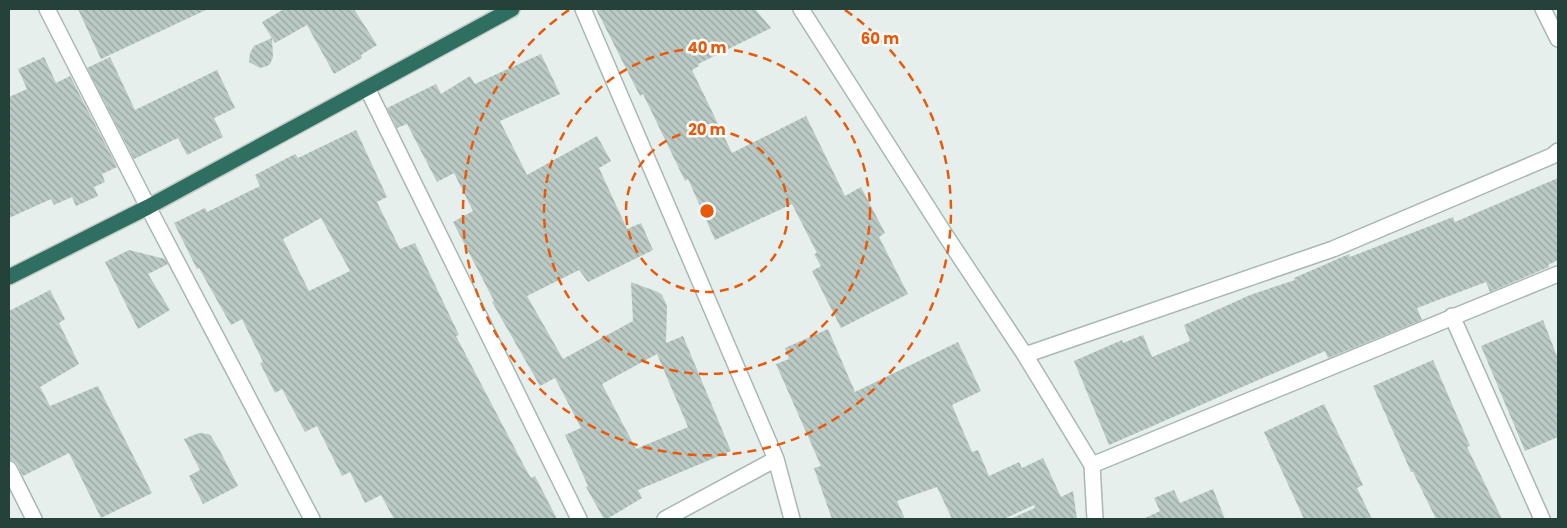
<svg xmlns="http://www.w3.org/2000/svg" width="1567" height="528" font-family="Poppins,sans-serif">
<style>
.building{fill:url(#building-back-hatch);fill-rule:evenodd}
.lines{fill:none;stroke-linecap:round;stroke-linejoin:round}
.street-casing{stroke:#a8b8b2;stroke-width:18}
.highway-casing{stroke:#c2cac8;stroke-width:18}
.street{stroke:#fff;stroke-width:15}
.highway{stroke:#2f6f62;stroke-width:15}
.ring{fill:none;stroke:#e8590c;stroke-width:2.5;stroke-dasharray:9 6}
.centre{fill:#e8590c;stroke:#f7fbf9;stroke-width:2.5}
.ring-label{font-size:15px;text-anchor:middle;font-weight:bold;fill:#e8590c;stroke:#f7fbf9;stroke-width:5;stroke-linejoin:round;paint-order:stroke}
</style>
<defs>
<pattern id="building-back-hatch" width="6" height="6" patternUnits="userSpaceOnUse" patternTransform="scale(1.25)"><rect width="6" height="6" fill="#bbcac4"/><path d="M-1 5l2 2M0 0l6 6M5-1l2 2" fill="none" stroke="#98a6a0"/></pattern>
</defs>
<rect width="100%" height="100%" fill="#e6efeb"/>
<path class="building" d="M 78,9 L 208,9 L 101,59 Z
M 284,9 L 354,9 L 377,45 L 361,55 L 362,58 L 334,74 L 307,25 L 275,43 L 262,22 Z
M 596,9 L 755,9 L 771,28 L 698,64 L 699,66 L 692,70 L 732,153 L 806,116 L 845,196 L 861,187 L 885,233 L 879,237 L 908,294 L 841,328 L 812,271 L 821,266 L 814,254 L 817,253 L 792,204 L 715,240 L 688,179 L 685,181 L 643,94 L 640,96 Z
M 272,38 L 273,57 L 270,64 L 267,66 L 260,68 L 249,62 L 250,53 L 254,46 Z
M 541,54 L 560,94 L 500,121 L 527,175 L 597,136 L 611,161 L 599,168 L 627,229 L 641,223 L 653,250 L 588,282 L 579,270 L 527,296 L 563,359 L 633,321 L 631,282 L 658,292 L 662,295 L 667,306 L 666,343 L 683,336 L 731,451 L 638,490 L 642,498 L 607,519 L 604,519 L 586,487 L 588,486 L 565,435 L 581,428 L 555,378 L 540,386 L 492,302 L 494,301 L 453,222 L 473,211 L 454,173 L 437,182 L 407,124 L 397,128 L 387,108 L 436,84 L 441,94 L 470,76 L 475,84 ZM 657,354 L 688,427 L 636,449 L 602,384 Z
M 44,57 L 56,83 L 70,76 L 117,167 L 102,174 L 105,182 L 94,187 L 98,196 L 76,206 L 72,197 L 54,205 L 51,199 L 9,218 L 9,97 L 27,89 L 18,69 Z
M 110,57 L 135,110 L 217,70 L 235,108 L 214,118 L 223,137 L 187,155 L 178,138 L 134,159 L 87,68 Z
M 356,130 L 387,197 L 377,202 L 400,249 L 415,243 L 459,335 L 456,336 L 523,464 L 531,478 L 535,476 L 557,519 L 394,519 L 381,495 L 365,503 L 350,472 L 342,476 L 317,426 L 305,432 L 282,389 L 275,393 L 260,363 L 263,362 L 242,319 L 231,325 L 199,268 L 197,269 L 174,223 L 205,208 L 207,212 L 260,186 L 255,175 L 295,154 L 298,158 ZM 321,218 L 350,271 L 309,291 L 283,239 Z
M 1558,178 L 1558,260 L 1548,265 L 1549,267 L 1490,292 L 1486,282 L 1417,308 L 1422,320 L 1328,358 L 1325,351 L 1109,445 L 1074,361 L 1122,340 L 1123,343 L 1143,335 L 1152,357 L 1190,341 L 1184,325 L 1250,295 L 1295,280 L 1294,278 L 1349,254 L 1350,257 L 1453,217 L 1455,222 Z
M 129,250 L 165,259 L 168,264 L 148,274 L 170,310 L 138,329 L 105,262 Z
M 50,290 L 65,319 L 59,323 L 79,364 L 40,387 L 50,406 L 98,386 L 152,493 L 101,518 L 69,453 L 23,476 L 17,464 L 14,461 L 9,460 L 9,311 Z
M 1543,320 L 1558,359 L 1558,437 L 1525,451 L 1481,346 Z
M 828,329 L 855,392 L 958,342 L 981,391 L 952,405 L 972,452 L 978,450 L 989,476 L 1019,462 L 1022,468 L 1043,458 L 1061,497 L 1073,491 L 1077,519 L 1010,519 L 1035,508 L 1034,505 L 1004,519 L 952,519 L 937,487 L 897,501 L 905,519 L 832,519 L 814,468 L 821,466 L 776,364 L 789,359 L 785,348 Z
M 1433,360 L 1470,446 L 1467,447 L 1502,519 L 1436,519 L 1413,472 L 1411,472 L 1373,386 Z
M 1324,404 L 1363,485 L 1357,488 L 1372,519 L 1304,519 L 1264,432 Z
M 199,433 L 208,434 L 211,436 L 220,451 L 238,486 L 203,504 L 189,476 L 200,470 L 184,439 Z
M 1213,489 L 1225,519 L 1143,519 L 1160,511 L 1154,498 L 1174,490 L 1180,503 Z"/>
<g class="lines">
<defs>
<path id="street" d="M 47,9 L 148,207 L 312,519
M 583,9 L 776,459 L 792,519
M 801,9 L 946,236 L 1025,355 L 1092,465 L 1095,519
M 1543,9 L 1558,39
M 367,88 L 579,519
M 1452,316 L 1542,519
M 1025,355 L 1333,249 L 1552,156 L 1558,151
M 1092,465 L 1558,274
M 9,469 L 34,519
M 665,519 L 776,459"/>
<path id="highway" d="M 9,277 L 148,207 L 512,9"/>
</defs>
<use href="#street" class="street-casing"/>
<use href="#highway" class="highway-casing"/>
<use href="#street" class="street"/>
<use href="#highway" class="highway"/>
</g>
<g class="ring">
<circle cx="707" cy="211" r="81"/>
<circle cx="707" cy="211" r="163"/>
<path d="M845 10A244 244 0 1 1 569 10"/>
</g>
<circle cx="707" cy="211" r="8" class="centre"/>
<g class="ring-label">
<text x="880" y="44">60 m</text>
<text x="707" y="53">40 m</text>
<text x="707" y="135">20 m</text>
</g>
<rect width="1567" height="528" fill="none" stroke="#24423a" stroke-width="20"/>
</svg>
